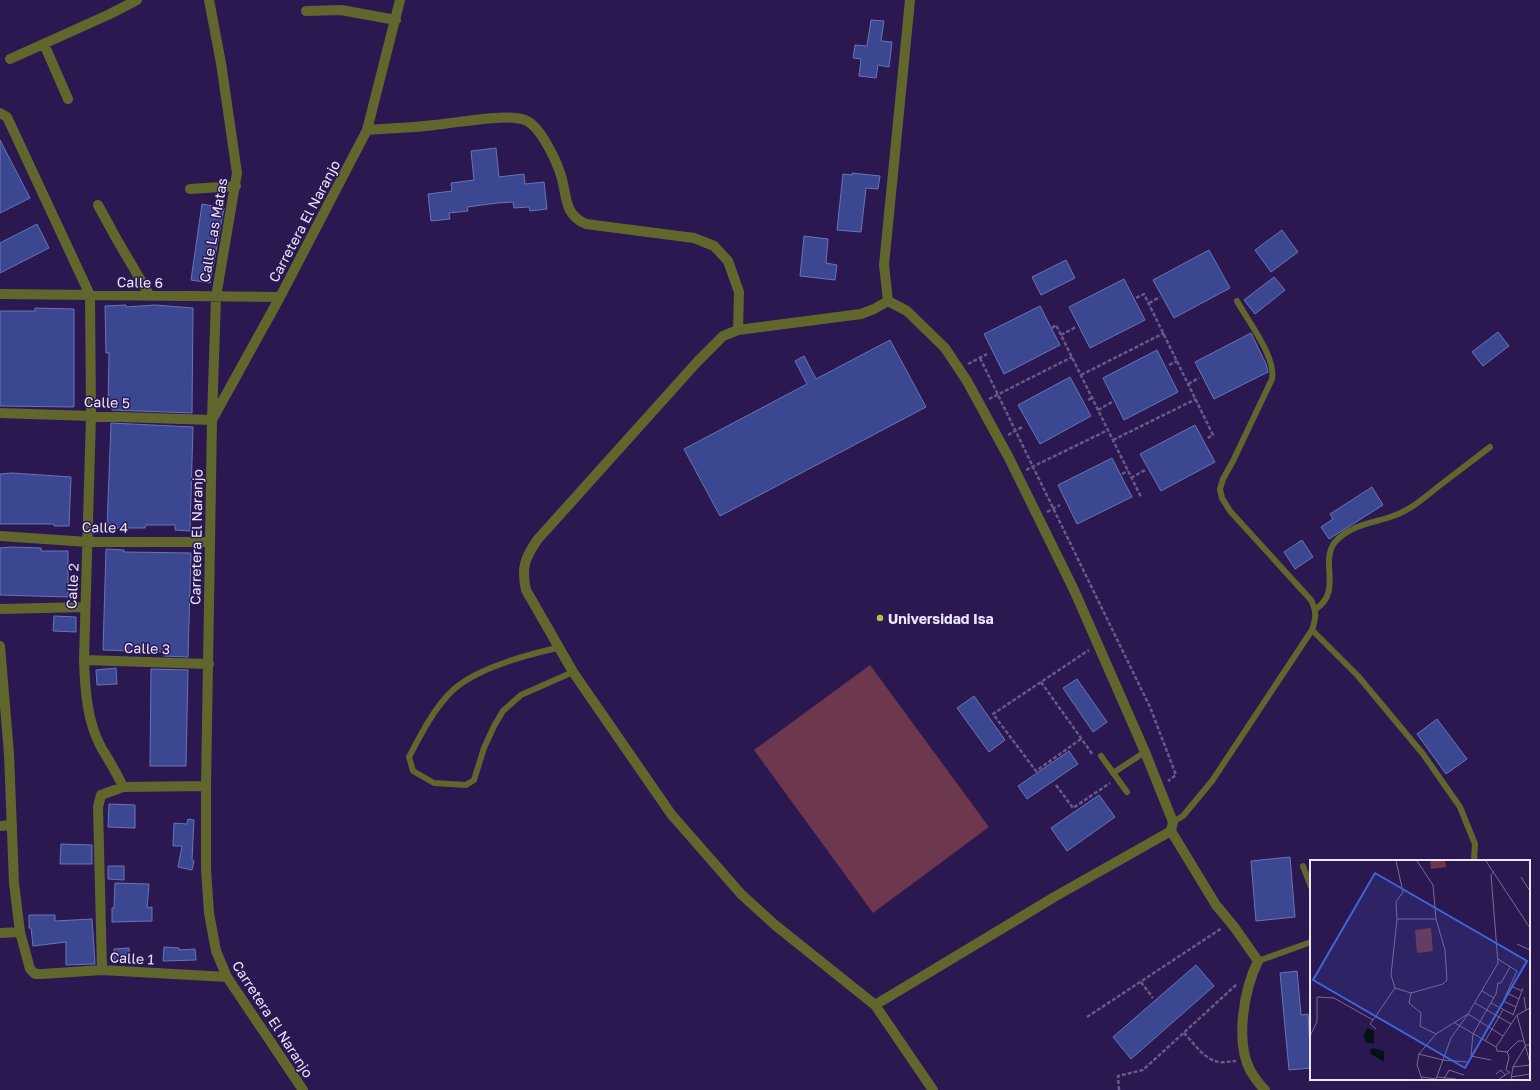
<svg xmlns="http://www.w3.org/2000/svg" width="1540" height="1090" font-family="'Golos Text',sans-serif">
<style>
.pitch{fill:#6d374e}
.building{fill:#3c4791;stroke:#6875b4}
.lines{fill:none;stroke-linecap:round;stroke-linejoin:round}
.path{stroke:#685a87;stroke-width:2.5;stroke-dasharray:4 2;stroke-linecap:butt}
.lane{stroke:#61672c;stroke-width:6}
.street{stroke:#61672c;stroke-width:10}
.poi-dot{fill:#b7c148;stroke:#2b1851;stroke-width:1.5}
.labels{text-anchor:middle;dominant-baseline:central;stroke-width:3;stroke-linejoin:round;paint-order:stroke}
.street-label{font-size:14px;fill:#ebe7fd;stroke:#2b1851}
.poi-label{font-size:14px;font-weight:bold;fill:#ebe7fd;stroke:#2b1851;text-anchor:start}
.inset-road{fill:none;stroke:#786b96;stroke-width:1}
.view{fill:#3c65de;fill-opacity:0.15;stroke:#3c65de;stroke-width:2}
.inset-edge{fill:none;stroke:#ebe7fd;stroke-width:2}
</style>
<rect width="100%" height="100%" fill="#2b1851"/>
<path class="pitch" d="M 870,665 L 989,827 L 873,913 L 754,750 Z"/>
<path class="building" d="M 871,20 L 884,21 L 881,41 L 892,42 L 889,67 L 878,65 L 876,78 L 859,76 L 861,59 L 853,58 L 855,45 L 867,46 Z
M 0,140 L 30,198 L 0,213 Z
M 496,148 L 499,177 L 524,174 L 525,184 L 544,182 L 547,209 L 530,211 L 529,207 L 514,208 L 513,202 L 497,203 L 467,207 L 468,211 L 449,213 L 450,219 L 431,221 L 428,194 L 452,191 L 451,183 L 474,180 L 471,151 Z
M 852,173 L 880,176 L 878,189 L 866,188 L 861,232 L 837,230 L 843,174 L 852,175 Z
M 202,204 L 224,208 L 210,283 L 191,280 Z
M 37,224 L 49,248 L 0,273 L 0,243 Z
M 1282,230 L 1298,252 L 1271,272 L 1255,250 Z
M 804,236 L 828,239 L 826,263 L 837,265 L 835,280 L 800,276 Z
M 1209,250 L 1230,288 L 1174,318 L 1153,280 Z
M 1066,260 L 1075,278 L 1041,295 L 1032,277 Z
M 1274,277 L 1285,290 L 1255,314 L 1244,300 Z
M 1124,279 L 1145,320 L 1090,348 L 1069,307 Z
M 126,305 L 126,307 L 155,305 L 193,308 L 192,413 L 112,410 L 112,408 L 108,408 L 109,353 L 106,353 L 105,306 Z
M 1040,306 L 1060,345 L 1004,374 L 984,334 Z
M 35,308 L 74,309 L 74,407 L 0,406 L 0,311 L 35,311 Z
M 1498,332 L 1509,346 L 1483,366 L 1472,352 Z
M 1251,333 L 1266,364 L 1268,372 L 1214,399 L 1195,362 Z
M 890,340 L 926,407 L 720,516 L 684,449 L 807,384 L 795,361 L 804,356 L 816,379 Z
M 1157,350 L 1178,392 L 1124,420 L 1103,378 Z
M 1070,377 L 1091,416 L 1040,444 L 1018,405 Z
M 111,423 L 193,427 L 190,531 L 175,530 L 175,525 L 146,525 L 145,528 L 107,528 Z
M 1195,425 L 1215,462 L 1161,491 L 1140,454 Z
M 1112,458 L 1132,497 L 1077,524 L 1058,485 Z
M 12,473 L 71,477 L 69,526 L 54,526 L 54,524 L 0,524 L 0,474 Z
M 1372,487 L 1383,505 L 1329,539 L 1321,527 L 1333,519 L 1330,514 Z
M 1302,540 L 1313,557 L 1295,569 L 1284,552 Z
M 10,547 L 41,548 L 41,551 L 68,551 L 68,597 L 0,595 L 0,548 Z
M 106,549 L 124,550 L 124,552 L 191,553 L 188,657 L 164,656 L 164,652 L 103,650 Z
M 54,616 L 76,617 L 76,632 L 53,631 Z
M 116,668 L 117,684 L 97,685 L 96,670 Z
M 151,669 L 188,670 L 186,766 L 150,766 Z
M 1077,679 L 1107,722 L 1093,732 L 1063,688 Z
M 974,696 L 1005,740 L 989,752 L 957,708 Z
M 1437,719 L 1467,759 L 1446,774 L 1417,734 Z
M 1069,751 L 1078,764 L 1027,799 L 1018,786 Z
M 1099,795 L 1115,817 L 1067,851 L 1051,828 Z
M 109,804 L 135,805 L 135,828 L 108,827 Z
M 188,819 L 194,820 L 192,860 L 194,861 L 192,870 L 178,867 L 182,846 L 173,846 L 174,823 L 187,824 Z
M 61,844 L 92,845 L 92,864 L 60,864 Z
M 1290,857 L 1295,917 L 1256,921 L 1251,861 Z
M 108,866 L 124,866 L 124,880 L 108,879 Z
M 115,883 L 149,884 L 147,908 L 152,907 L 152,921 L 112,922 L 112,908 L 114,908 Z
M 29,915 L 55,915 L 55,921 L 92,919 L 95,964 L 66,965 L 66,942 L 33,946 L 31,928 L 29,928 Z
M 164,947 L 179,948 L 179,950 L 195,949 L 196,960 L 163,961 Z
M 129,948 L 130,961 L 114,962 L 114,949 Z
M 1196,965 L 1214,986 L 1131,1059 L 1113,1037 Z
M 1297,971 L 1301,1015 L 1308,1014 L 1311,1068 L 1289,1070 L 1280,973 Z"/>
<g class="lines">
<path class="path" d="M 1136,298 L 1144,294 L 1213,435 L 1206,439
M 1149,303 L 1160,297
M 1052,328 L 1056,325 L 1141,497
M 1061,335 L 1076,327
M 980,358 L 1150,707 L 1176,775 L 1168,781
M 968,364 L 987,354
M 1169,365 L 1177,361
M 1081,375 L 1164,333
M 1188,384 L 1199,378
M 989,399 L 1072,357
M 1088,400 L 1092,398
M 1098,410 L 1112,402
M 1008,435 L 1022,427
M 1113,440 L 1196,399
M 1026,470 L 1108,430
M 1122,474 L 1128,471
M 1131,478 L 1145,470
M 1047,512 L 1060,505
M 1041,682 L 1093,755
M 1081,739 L 1036,771 L 993,714 L 1089,650
M 1056,785 L 1073,808 L 1110,783
M 1141,982 L 1153,998
M 1087,1017 L 1222,928
M 1184,1033 C 1194,1043 1205,1061 1220,1062 C 1225,1063 1231,1061 1236,1061
M 1119,1090 L 1118,1076 L 1143,1070 L 1237,984"/>
<path class="lane" d="M 1316,609 C 1343,590 1319,563 1335,542 C 1349,525 1374,523 1393,516 C 1411,510 1425,497 1439,486 C 1456,473 1473,460 1490,447
M 1312,630 L 1358,676 L 1423,754 L 1460,807 L 1475,844 L 1474,861
M 557,648 C 526,655 477,668 453,690 C 434,708 421,734 409,757 L 413,771 L 434,783 L 466,785 L 474,780 L 484,748 L 494,726 L 503,711 L 521,695 L 573,672
M 1101,756 L 1127,792
M 1113,773 L 1145,752
M 1173,822 L 1183,816 L 1212,781 L 1312,630 C 1316,618 1317,612 1311,600 L 1230,511 L 1222,498 L 1220,489 L 1223,479 L 1233,461 L 1272,379 C 1276,357 1248,321 1237,301
M 1303,866 L 1311,887
M 1258,961 L 1311,942"/>
<path class="street" d="M 306,11 L 341,10 L 396,20
M 44,44 L 68,99
M 10,59 L 110,14 L 137,0
M 0,113 L 7,117 L 90,295 L 91,415 L 84,660 C 85,691 87,722 102,749 C 110,762 117,773 123,787
M 367,130 C 390,128 412,128 434,125 C 458,123 504,113 525,120 C 541,126 558,164 562,179 C 567,199 565,215 586,224 L 694,238 L 714,246 L 728,261 L 739,292 L 738,330 L 861,314 L 874,309 L 888,301
M 190,189 L 236,186
M 98,205 L 116,238 L 150,296
M 0,294 L 280,297
M 888,301 L 907,311 L 945,348 L 967,381 L 1009,458 L 1074,590 L 1145,752 L 1173,822 L 1171,831 L 1216,905 L 1235,928 L 1258,961 C 1244,990 1235,1040 1250,1070 C 1254,1077 1259,1084 1265,1090
M 888,301 L 884,265 L 910,0
M 738,330 L 723,336 L 698,361 L 538,539 C 525,557 521,568 526,590 L 573,672 L 671,814 L 741,894 L 775,925 L 875,1005 L 933,1090
M 0,413 L 212,420 L 216,297 L 237,173 L 221,63 L 209,0
M 0,536 L 88,542 L 210,542
M 0,609 L 85,607
M 0,646 L 9,754 L 14,883 L 20,932 L 30,969 L 35,974 L 42,974 L 102,970 L 227,977
M 84,660 L 209,664
M 0,826 L 12,825
M 0,933 L 20,932
M 102,970 L 98,807 L 101,795 L 123,787 L 206,786
M 875,1005 L 1056,896 L 1171,831
M 303,1090 L 227,977 L 216,951 L 209,913 L 206,869 L 206,786 L 212,420 L 280,297 L 367,130 L 400,0"/>
</g>
<circle class="poi-dot" cx="880" cy="618" r="4"/>
<g class="labels">
<g class="street-label">
<text transform="translate(304 221) rotate(-62)">Carretera El Naranjo</text>
<text transform="translate(213 230) rotate(-80)">Calle Las Matas</text>
<text transform="translate(140 282) rotate(1)">Calle 6</text>
<text transform="translate(107 402) rotate(2)">Calle 5</text>
<text transform="translate(105 527) rotate(1)">Calle 4</text>
<text transform="translate(196 537) rotate(-89)">Carretera El Naranjo</text>
<text transform="translate(72 586) rotate(-87)">Calle 2</text>
<text transform="translate(147 648) rotate(2)">Calle 3</text>
<text transform="translate(132 958) rotate(3)">Calle 1</text>
<text transform="translate(273 1019) rotate(57)">Carretera El Naranjo</text>
</g>
<g class="poi-label">
<text x="888" y="618">Universidad Isa</text>
</g>
</g>
<g transform="translate(1310 860)">
<rect width="220" height="220" fill="#2b1851"/>
<path d="M 120,1 L 135,1 L 136,7 L 121,9 ZM 121,68 L 123,91 L 107,93 L 105,70 Z" fill="#6d374e"/>
<path d="M 57,168 L 64,171 L 64,184 L 55,182 L 54,175 ZM 63,188 L 74,191 L 74,202 L 61,194 L 60,190 Z" fill="#051119"/>
<path class="inset-road" d="M 176,1 L 220,68M 211,17 L 220,31M 87,59 L 126,59M 207,84 L 220,90M 188,99 L 207,111 L 190,148M 188,123 L 191,123 L 200,107M 201,126 L 212,131M 85,128 L 81,115 L 87,59 L 86,42 L 93,32 L 86,1M 85,128 L 101,133 L 99,143 L 111,153 L 110,166 L 126,174M 172,131 L 184,138M 101,133 L 133,124 L 137,120 L 135,90 L 126,59 L 123,25 L 107,1M 197,133 L 209,139M 214,137 L 216,150M 193,141 L 206,147M 165,143 L 201,164M 181,143 L 204,155M 220,148 L 207,155 L 220,203M 203,155 L 213,128M 63,160 L 60,164 L 66,169M 145,163 L 186,187 L 187,191 L 197,192 L 208,181 L 214,181M 0,176 L 7,162 L 7,137 L 24,138 L 63,160 L 85,128M 175,181 L 193,150M 186,187 L 207,155M 197,192 L 199,197 L 196,210 L 199,212M 109,194 L 133,200 L 157,202M 181,200 L 161,196 L 163,174 L 186,134 L 188,123M 203,207 L 220,205M 186,214 L 191,210 L 195,215M 112,217 L 126,219M 127,217 L 146,219M 201,217 L 220,214M 112,219 L 107,205 L 109,194 L 126,174 L 158,154 L 188,103 L 181,15 L 184,11M 126,219 L 141,178 L 158,154 L 193,176M 134,219 L 139,210 L 154,215M 189,219 L 200,212M 201,219 L 203,207 L 216,185 L 220,185"/>
<path class="view" d="M 65,13 L 217,101 L 155,208 L 3,120 Z"/>
<rect width="220" height="220" class="inset-edge"/>
</g>
</svg>
